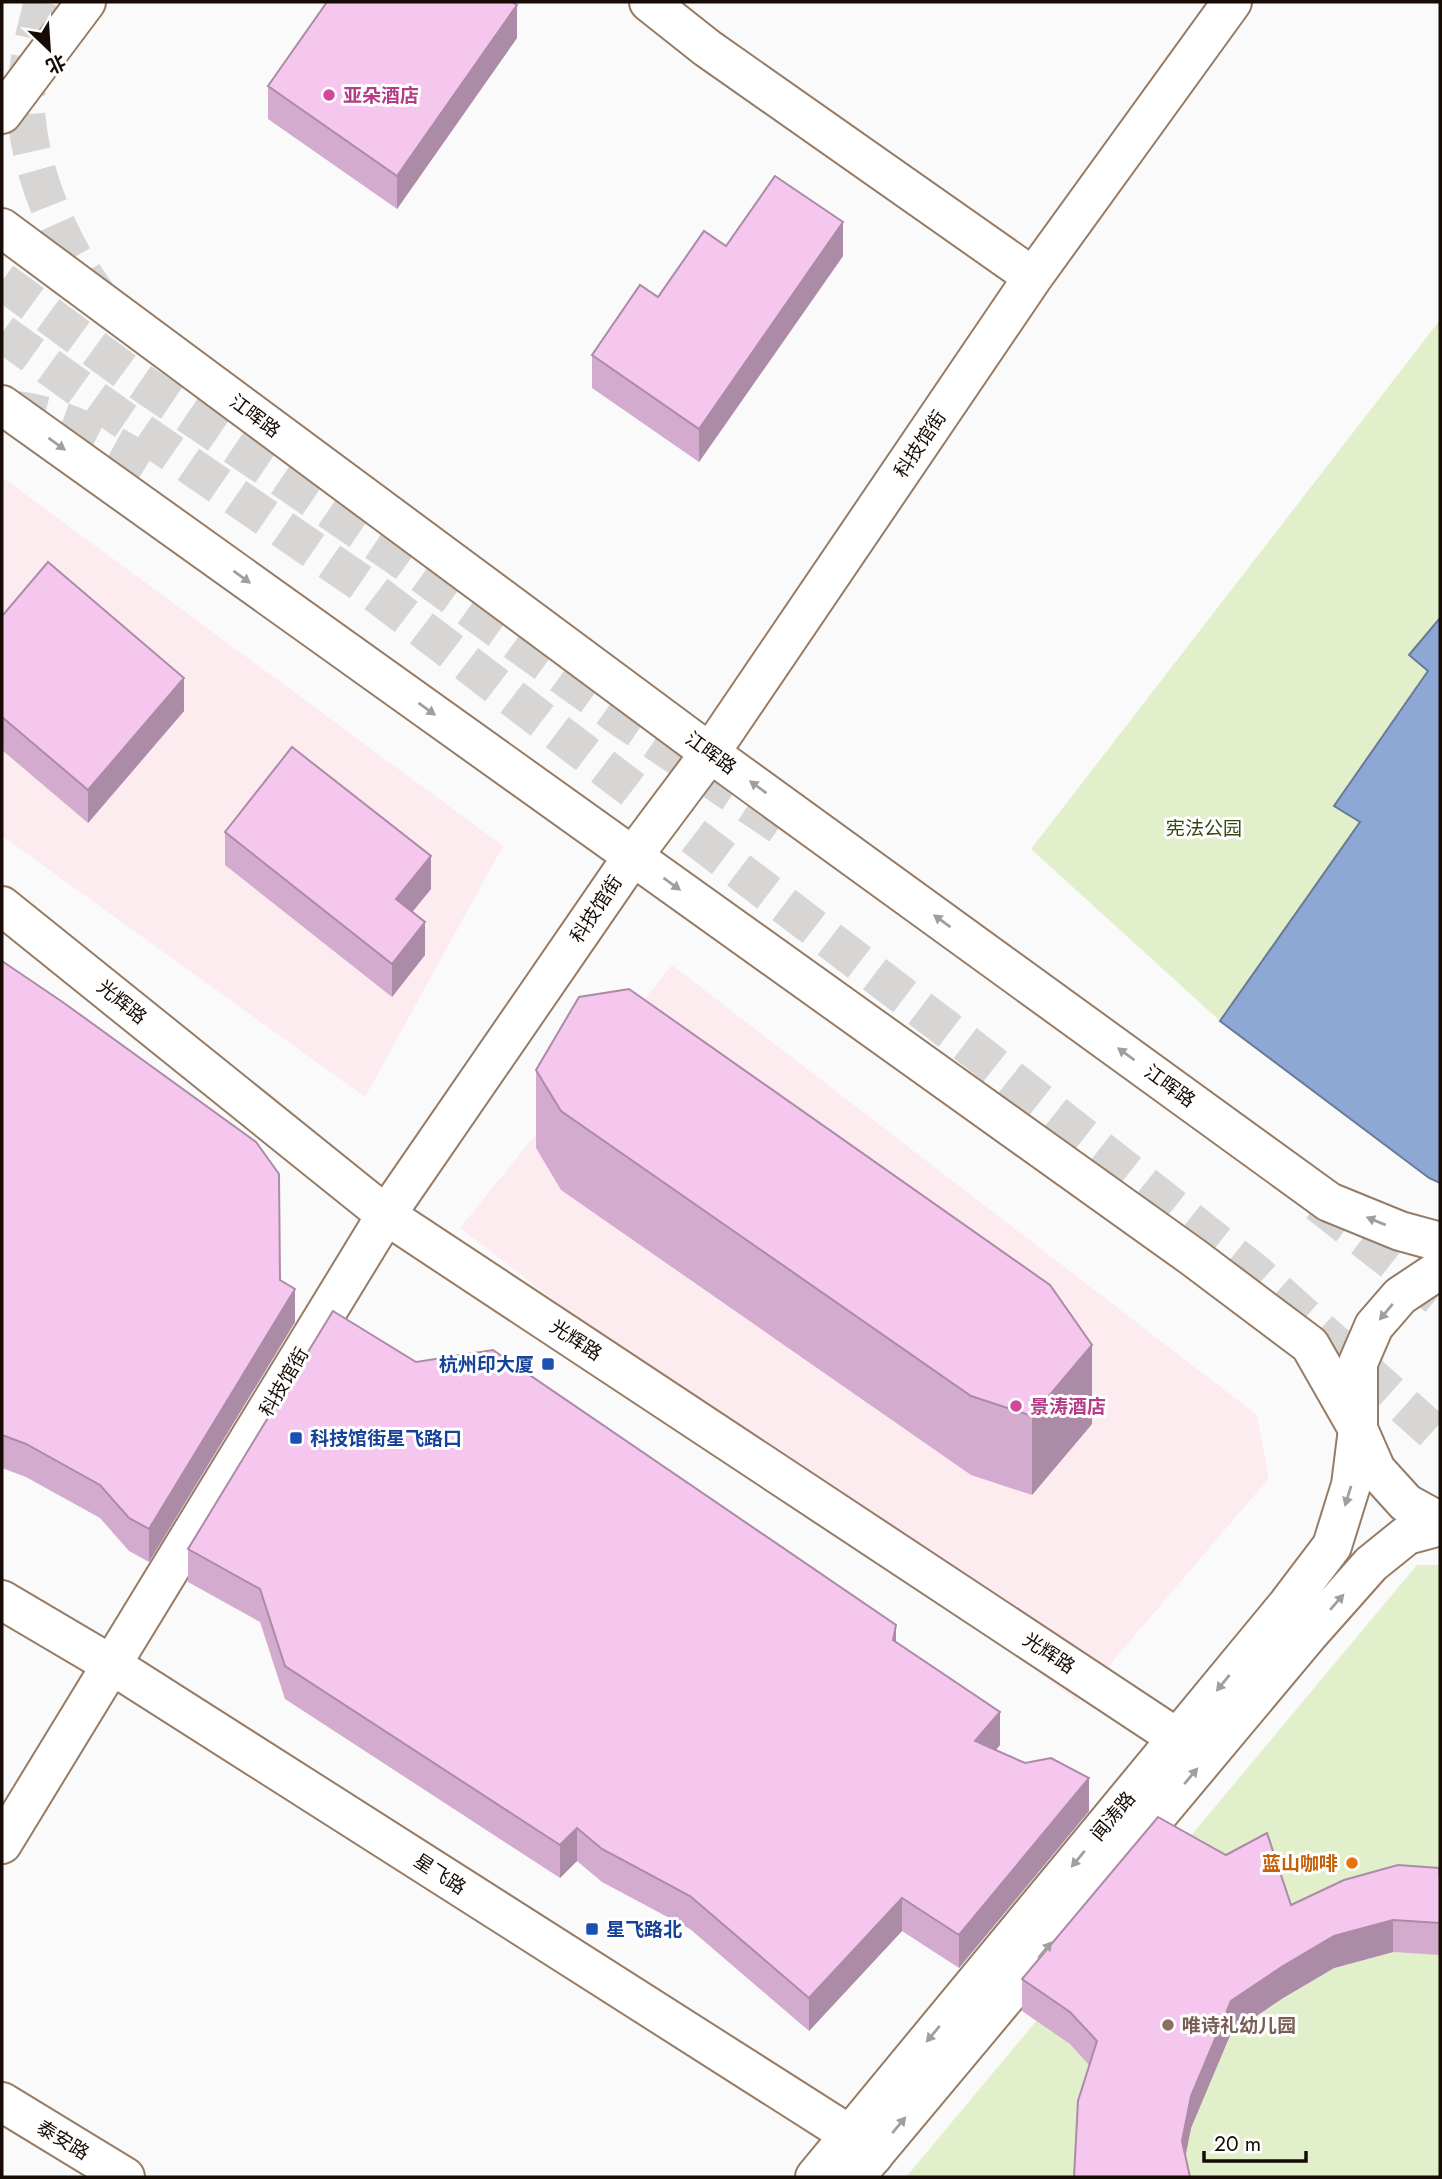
<svg xmlns="http://www.w3.org/2000/svg" width="1442" height="2179" font-family="Jost,'Noto Sans SC',sans-serif">
<style>
.commercial{fill:#fcecf0}
.green{fill:#e2efcb}
.water{fill:#8ea8d6;stroke:#6a7997;stroke-width:2}
.lines{fill:none;stroke-linecap:round;stroke-linejoin:round}
.trunk-tunnel{stroke:#d8d6d5;stroke-width:38;stroke-dasharray:38 19;stroke-linecap:butt}
.minor-casing{stroke:#977c65;stroke-width:42}
.tertiary-casing{stroke:#977c65;stroke-width:42}
.secondary-casing{stroke:#977c65;stroke-width:42}
.primary-casing{stroke:#977c65;stroke-width:42}
.minor{stroke:#fff;stroke-width:38}
.tertiary{stroke:#fff;stroke-width:38}
.secondary{stroke:#fff;stroke-width:38}
.primary{stroke:#fff;stroke-width:38}
.wall{fill:#d3abce}
.shaded-wall{fill:#ac8ba7}
.building{fill:#f5c7ef;stroke:#ac8ba7;stroke-width:2}
.oneway{fill:#a29e9b}
.hotel-dot{fill:#d1479c;stroke:#fff;stroke-width:2.5}
.transit-dot{fill:#1a4fb4;stroke:#fff;stroke-width:2.5}
.food-dot{fill:#e8710a;stroke:#fff;stroke-width:2.5}
.education-dot{fill:#8d6e63;stroke:#fff;stroke-width:2.5}
.labels{text-anchor:middle;dominant-baseline:central;stroke-width:6;stroke-linejoin:round;paint-order:stroke}
.hotel-label{font-size:19px;font-weight:bold;fill:#b23c85;stroke:#fff;text-anchor:start}
.street-label{font-size:19px;fill:#160c05;stroke:#fff}
.park-label{font-size:19px;fill:#37470c;stroke:#fff}
.transit-label{font-size:19px;font-weight:bold;fill:#164399;stroke:#fff;text-anchor:start}
.food-label{font-size:19px;font-weight:bold;fill:#c56008;stroke:#fff;text-anchor:end}
.education-label{font-size:19px;font-weight:bold;fill:#785e54;stroke:#fff;text-anchor:start}
</style>
<rect width="100%" height="100%" fill="#fafafa"/>
<path class="commercial" d="M 2,477 L 503,846 L 365,1097 L 2,836 Z
M 672,965 L 1257,1415 L 1269,1478 L 1078,1702 L 460,1228 Z"/>
<path class="green" d="M 1440,320 L 1440,618 L 1409,655 L 1429,671 L 1335,806 L 1360,822 L 1220,1021 L 1031,849 Z
M 1417,1565 L 1440,1565 L 1440,2177 L 906,2177 Z"/>
<path class="water" d="M 1440,618 L 1440,1183 L 1429,1178 L 1220,1021 L 1360,822 L 1334,806 L 1428,671 L 1409,655 Z"/>
<g class="lines">
<path class="trunk-tunnel" d="M 43,2 C 34,37 25,71 26,107 C 28,171 63,250 101,300
M 2,281 L 129,374 L 398,557 L 624,720 L 782,827
M 2,333 L 118,416 L 367,587 L 978,1053 L 1257,1274 L 1440,1438
M 7,409 C 62,413 115,444 160,473
M 1318,1203 L 1440,1299"/>
<defs>
<path id="minor" d="M 649,2 L 707,48 L 1033,277
M 2,906 L 386,1215 L 1177,1738
M 2,1600 L 112,1665 L 850,2135 L 873,2156
M 2,1844 L 386,1215 L 633,856 L 710,753 L 1033,277 L 1232,2"/>
<path id="tertiary" d="M 2,2102 L 125,2177"/>
<path id="secondary" d="M 2,114 L 86,2
M 1440,1272 L 1433,1274 L 1400,1296 L 1374,1326 L 1358,1363 L 1358,1429 L 1376,1470 L 1406,1503 L 1440,1522
M 815,2177 L 1288,1604 L 1332,1546 L 1351,1485 L 1358,1429
M 855,2177 L 1308,1635 L 1371,1564 L 1407,1535 L 1440,1526"/>
<path id="primary" d="M 2,228 L 710,753 L 1329,1202 L 1400,1231 L 1440,1242
M 2,405 L 1193,1257 L 1310,1345 L 1358,1429"/>
</defs>
<use href="#minor" class="minor-casing"/>
<use href="#tertiary" class="tertiary-casing"/>
<use href="#secondary" class="secondary-casing"/>
<use href="#primary" class="primary-casing"/>
<use href="#minor" class="minor"/>
<use href="#tertiary" class="tertiary"/>
<use href="#secondary" class="secondary"/>
<use href="#primary" class="primary"/>
</g>
<path class="wall" d="M 517,38 L 397,209 L 268,119 L 268,86 Z
M 726,246 L 843,256 L 699,462 L 592,388 L 592,355 L 658,297 Z
M 2,616 L 184,711 L 88,823 L 2,750 Z
M 225,832 L 431,889 L 412,912 L 425,955 L 392,997 L 225,865 Z
M 2,961 L 280,1280 L 295,1322 L 149,1562 L 129,1551 L 100,1518 L 26,1477 L 2,1468 Z
M 536,1070 L 1092,1424 L 1032,1495 L 971,1475 L 561,1190 L 536,1148 Z
M 416,1362 L 896,1642 L 1000,1745 L 996,1750 L 1089,1811 L 959,1968 L 902,1931 L 809,2031 L 690,1929 L 602,1882 L 577,1861 L 560,1878 L 285,1699 L 260,1622 L 188,1582 L 188,1549 Z
M 1440,1880 L 1440,1955 L 1393,1952 L 1334,1968 L 1283,1998 L 1231,2033 L 1191,2128 L 1185,2156 L 1089,2065 L 1070,2044 L 1022,2011 L 1022,1979 L 1291,1905 Z"/>
<path class="shaded-wall" d="M 517,5 L 517,38 L 397,209 L 397,176 Z
M 843,222 L 843,256 L 699,462 L 699,429 Z
M 184,678 L 184,711 L 88,823 L 88,790 Z
M 431,856 L 431,889 L 396,932 L 396,899 Z
M 425,922 L 425,955 L 392,997 L 392,964 Z
M 295,1289 L 295,1322 L 149,1562 L 149,1529 Z
M 1092,1345 L 1092,1424 L 1032,1495 L 1032,1416 Z
M 896,1625 L 896,1658 L 893,1640 Z
M 1000,1712 L 1000,1745 L 975,1774 L 975,1741 Z
M 1089,1778 L 1089,1811 L 959,1968 L 959,1935 Z
M 577,1828 L 577,1861 L 560,1878 L 560,1845 Z
M 902,1898 L 902,1931 L 809,2031 L 809,1998 Z
M 1393,1920 L 1393,1952 L 1334,1968 L 1283,1998 L 1231,2033 L 1191,2128 L 1182,2174 L 1182,2141 L 1191,2096 L 1231,2001 L 1283,1966 L 1334,1936 Z"/>
<path class="building" d="M 327,2 L 512,2 L 517,5 L 397,176 L 268,86 Z
M 775,176 L 843,222 L 699,429 L 592,355 L 640,285 L 658,297 L 704,231 L 726,246 Z
M 48,562 L 184,678 L 88,790 L 2,717 L 2,616 Z
M 292,747 L 431,856 L 396,899 L 425,922 L 392,964 L 225,832 Z
M 2,961 L 64,1003 L 256,1142 L 279,1174 L 280,1280 L 295,1289 L 149,1529 L 129,1518 L 100,1485 L 26,1444 L 2,1435 Z
M 629,989 L 1050,1285 L 1092,1345 L 1032,1416 L 971,1396 L 561,1111 L 536,1070 L 579,997 Z
M 333,1311 L 416,1362 L 493,1350 L 896,1625 L 893,1640 L 1000,1712 L 975,1741 L 1025,1763 L 1051,1758 L 1089,1778 L 959,1935 L 902,1898 L 809,1998 L 690,1896 L 602,1849 L 577,1828 L 560,1845 L 285,1666 L 260,1589 L 188,1549 Z
M 1158,1817 L 1226,1855 L 1267,1833 L 1291,1905 L 1344,1880 L 1398,1865 L 1439,1868 L 1440,1880 L 1440,1923 L 1393,1920 L 1334,1936 L 1283,1966 L 1231,2001 L 1191,2096 L 1182,2141 L 1190,2177 L 1074,2177 L 1078,2101 L 1097,2041 L 1070,2012 L 1022,1979 Z"/>
<defs><path id="oneway-solid" d="M-6-.8H1V-3.2L6.5 0L1 3.2V.8H-6Z" transform="scale(1.75)"/></defs>
<g class="oneway">
<use href="#oneway-solid" transform="translate(57 444) rotate(36)"/>
<use href="#oneway-solid" transform="translate(242 577) rotate(36)"/>
<use href="#oneway-solid" transform="translate(427 709) rotate(36)"/>
<use href="#oneway-solid" transform="translate(758 787) rotate(-144)"/>
<use href="#oneway-solid" transform="translate(672 884) rotate(36)"/>
<use href="#oneway-solid" transform="translate(942 921) rotate(-144)"/>
<use href="#oneway-solid" transform="translate(1126 1054) rotate(-144)"/>
<use href="#oneway-solid" transform="translate(1376 1221) rotate(-158)"/>
<use href="#oneway-solid" transform="translate(1386 1312) rotate(130)"/>
<use href="#oneway-solid" transform="translate(1348 1496) rotate(107)"/>
<use href="#oneway-solid" transform="translate(1337 1602) rotate(-49)"/>
<use href="#oneway-solid" transform="translate(1223 1683) rotate(129)"/>
<use href="#oneway-solid" transform="translate(1191 1776) rotate(-50)"/>
<use href="#oneway-solid" transform="translate(1078 1859) rotate(130)"/>
<use href="#oneway-solid" transform="translate(1045 1950) rotate(-50)"/>
<use href="#oneway-solid" transform="translate(933 2034) rotate(130)"/>
<use href="#oneway-solid" transform="translate(899 2125) rotate(-50)"/>
</g>
<g class="hotel-dot">
<circle cx="329" cy="95" r="7"/>
<circle cx="1016" cy="1406" r="7"/>
</g>
<g class="transit-dot">
<rect x="541" y="1357" width="14" height="14" rx="3.5"/>
<rect x="289" y="1431" width="14" height="14" rx="3.5"/>
<rect x="585" y="1922" width="14" height="14" rx="3.5"/>
</g>
<circle class="food-dot" cx="1352" cy="1863" r="7"/>
<circle class="education-dot" cx="1168" cy="2025" r="7"/>
<g class="labels">
<g class="hotel-label">
<text x="343" y="95">亚朵酒店</text>
<text x="1030" y="1406">景涛酒店</text>
</g>
<g class="street-label">
<text transform="translate(255 416) rotate(37)">江晖路</text>
<text transform="translate(920 444) rotate(-56)">科技馆街</text>
<text transform="translate(711 753) rotate(36)">江晖路</text>
<text transform="translate(596 909) rotate(-56)">科技馆街</text>
<text transform="translate(122 1002) rotate(39)">光辉路</text>
<text transform="translate(1170 1086) rotate(36)">江晖路</text>
<text transform="translate(576 1340) rotate(33)">光辉路</text>
<text transform="translate(284 1382) rotate(-59)">科技馆街</text>
<text transform="translate(1049 1653) rotate(33)">光辉路</text>
<text transform="translate(1113 1816) rotate(-50)">闻涛路</text>
<text transform="translate(440 1874) rotate(33)">星飞路</text>
<text transform="translate(63 2140) rotate(31)">泰安路</text>
</g>
<g class="park-label">
<text x="1204" y="828">宪法公园</text>
</g>
<g class="transit-label">
<text x="534" y="1364" text-anchor="end">杭州印大厦</text>
<text x="310" y="1438">科技馆街星飞路口</text>
<text x="606" y="1929">星飞路北</text>
</g>
<g class="food-label">
<text x="1338" y="1863">蓝山咖啡</text>
</g>
<g class="education-label">
<text x="1182" y="2025">唯诗礼幼儿园</text>
</g>
</g>
<rect width="1442" height="2179" fill="none" stroke="#160c05" stroke-width="7"/>
<g transform="translate(49 49) rotate(155)" stroke="#ffffff" stroke-width="5" paint-order="stroke">
<path d="M0-5L12 26L0 18L-12 26Z" fill="#160c05"/>
<text y="-10" font-size="19" font-weight="bold" text-anchor="middle" fill="#160c05">北</text>
</g>
<path d="M1204 2151v10h102v-10" fill="none" stroke="#160c05" stroke-width="3.5"/>
<text x="1214" y="2151" font-size="21" fill="#160c05" stroke="#ffffff" stroke-width="5" paint-order="stroke">20 m</text>
</svg>
